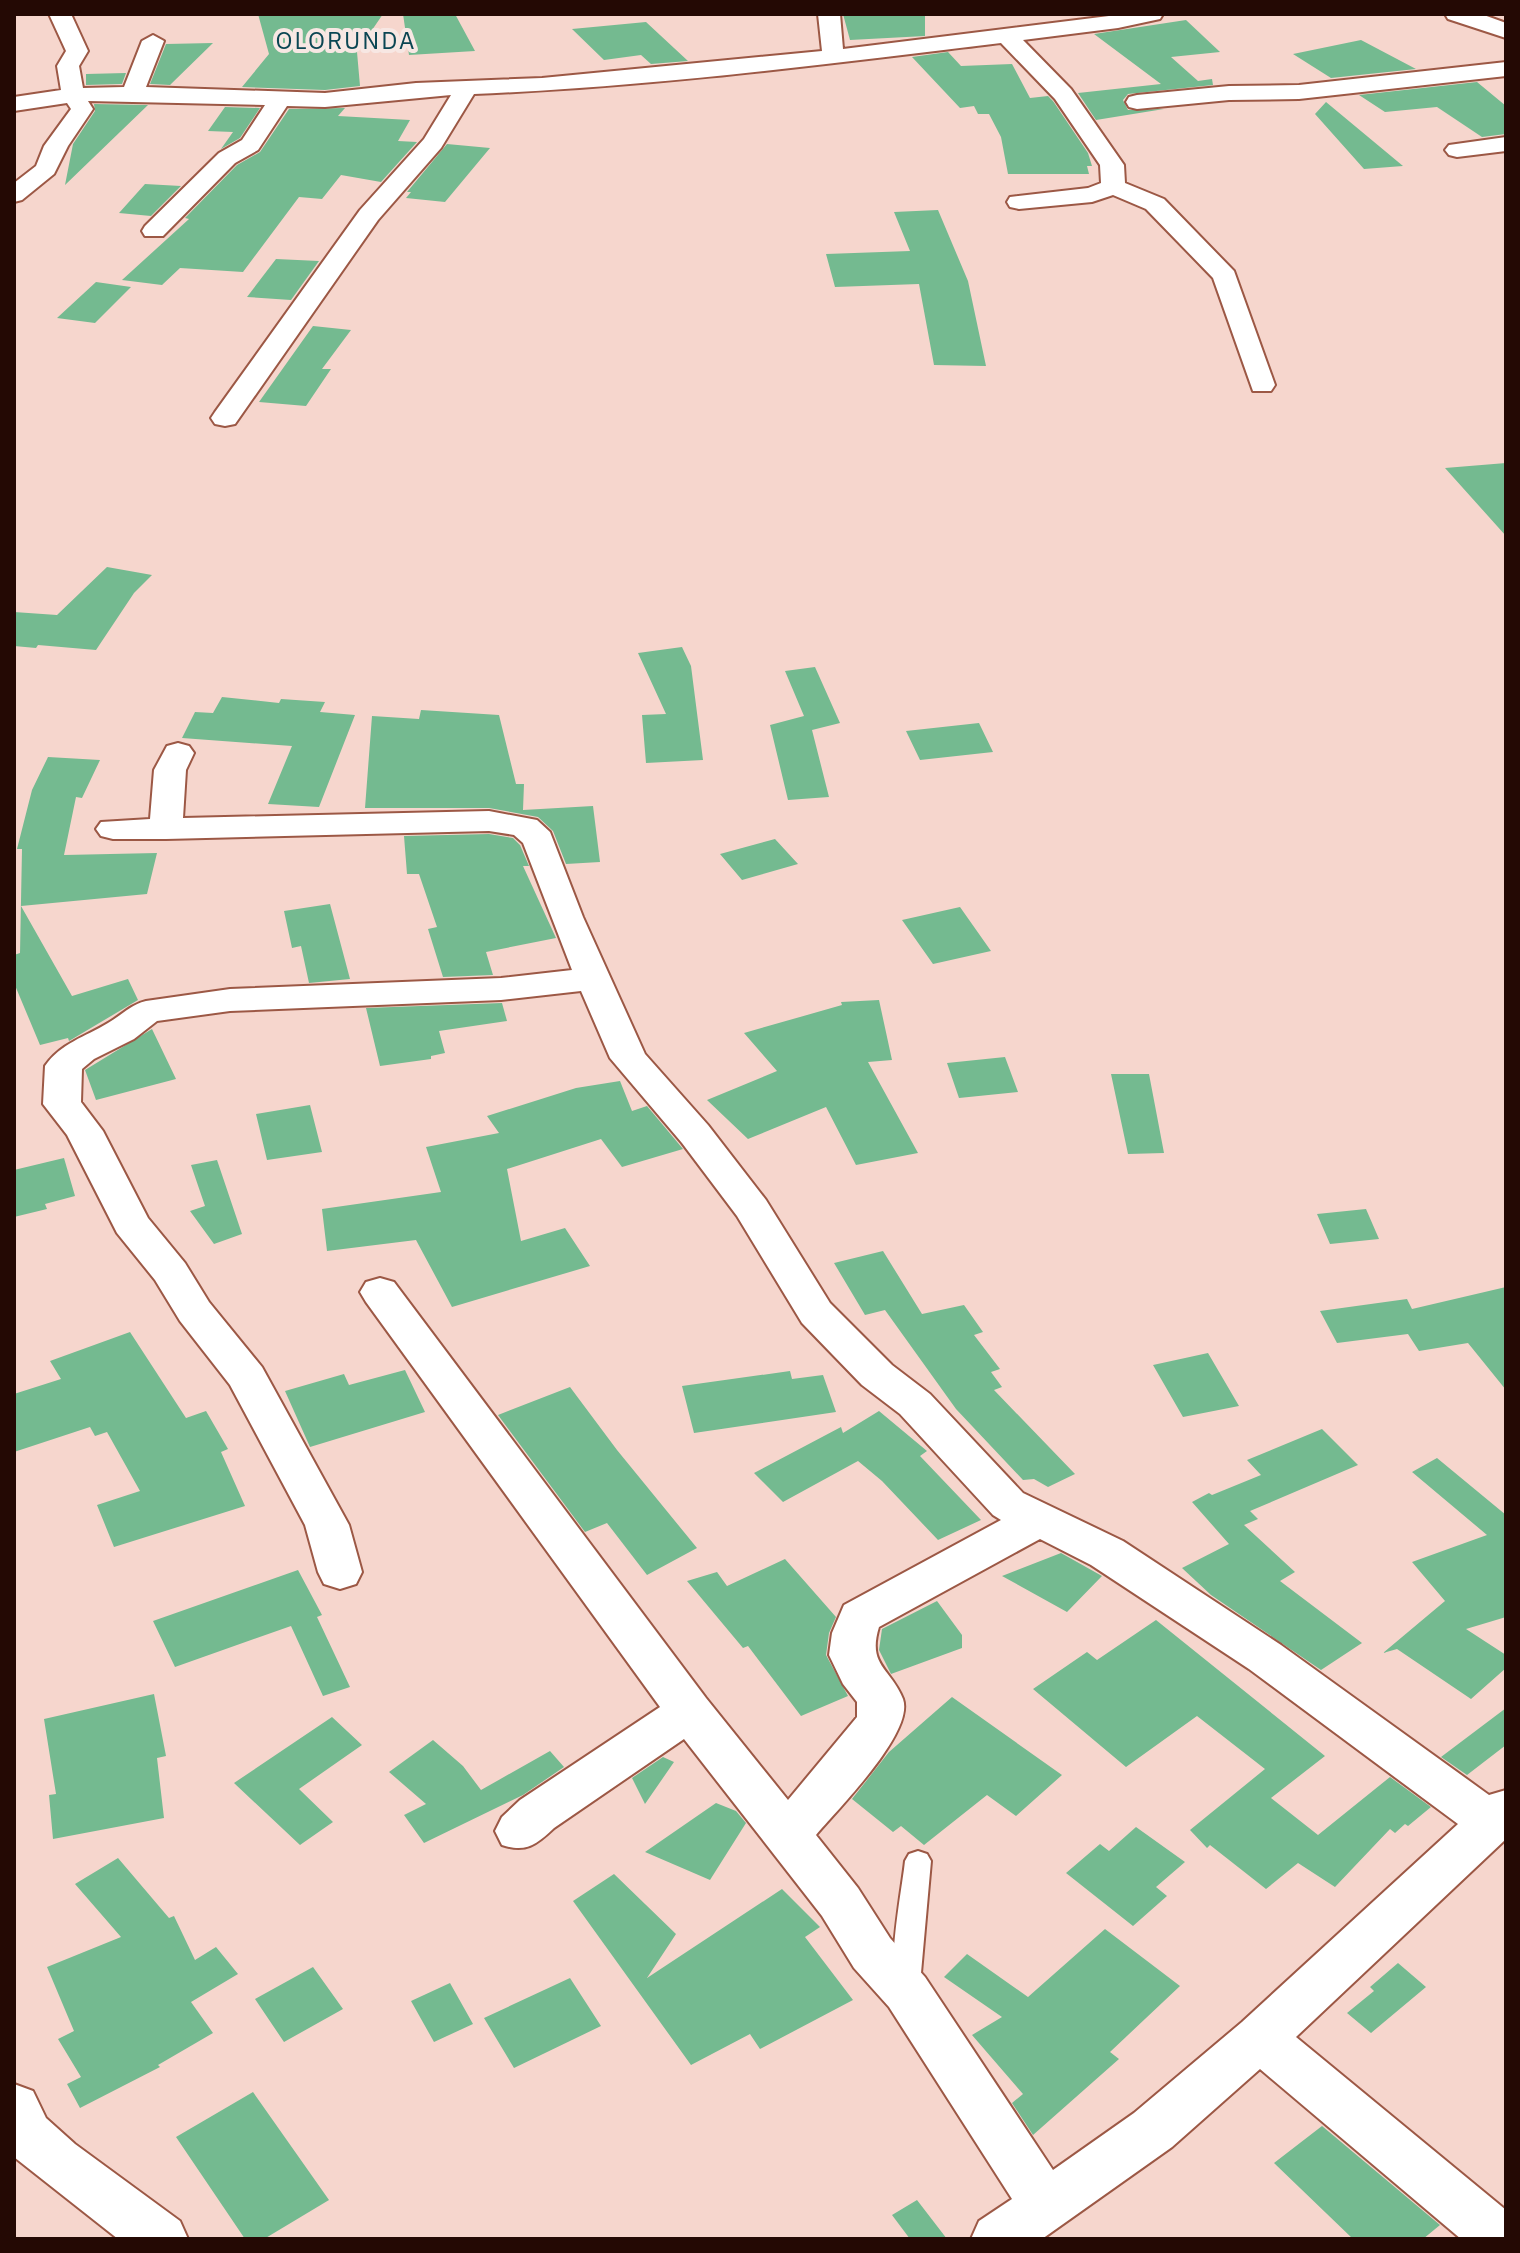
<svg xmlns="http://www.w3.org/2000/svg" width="1520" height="2253" font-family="'IBM Plex Sans',sans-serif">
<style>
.building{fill:#74ba90}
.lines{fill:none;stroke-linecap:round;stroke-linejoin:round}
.service-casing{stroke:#9c5845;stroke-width:4}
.minor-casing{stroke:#9c5845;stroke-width:4}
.tertiary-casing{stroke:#9c5845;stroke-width:4}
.service{fill:#fff;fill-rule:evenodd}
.minor{fill:#fff;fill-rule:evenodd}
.tertiary{fill:#fff;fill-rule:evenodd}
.labels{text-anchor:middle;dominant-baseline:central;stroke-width:8;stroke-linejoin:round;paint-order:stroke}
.far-quarter-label{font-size:24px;letter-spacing:2px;fill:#0b4653;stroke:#f7e7e3}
</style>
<rect width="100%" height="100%" fill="#f6d6cd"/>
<path class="building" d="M 258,14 L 383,14 L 357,52 L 360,86 L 325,90 L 242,87 L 269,54 Z
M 403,14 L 455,14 L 475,51 L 409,55 Z
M 843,14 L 925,14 L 925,36 L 850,40 Z
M 1186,20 L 1220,52 L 1171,57 L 1198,81 L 1212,79 L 1213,85 L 1128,94 L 1123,100 L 1128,110 L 1164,109 L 1096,120 L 1078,93 L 1161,84 L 1094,34 Z
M 646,22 L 688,61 L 651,64 L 641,55 L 604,60 L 572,29 Z
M 1361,40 L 1416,69 L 1331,78 L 1293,54 Z
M 213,43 L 170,85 L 150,84 L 166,44 Z
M 948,52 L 961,66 L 1012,64 L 1030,98 L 1048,96 L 1053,101 L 1088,153 L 1092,166 L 1087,166 L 1089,174 L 1008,174 L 1001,137 L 989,114 L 978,114 L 974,106 L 960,108 L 912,57 Z
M 126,73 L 122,84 L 86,85 L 86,74 Z
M 1477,82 L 1506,106 L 1506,134 L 1482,137 L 1437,107 L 1385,112 L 1359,95 Z
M 1326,102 L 1403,166 L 1364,169 L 1315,114 Z
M 94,104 L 148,105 L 65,185 L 73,144 L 95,111 Z
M 225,107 L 260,108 L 240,138 L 221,149 L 233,132 L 208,131 Z
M 345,108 L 338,116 L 410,120 L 398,141 L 417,142 L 381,182 L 341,175 L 322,199 L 299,197 L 243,272 L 180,268 L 162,285 L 122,280 L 189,219 L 185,218 L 237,165 L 260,152 L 289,109 Z
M 447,144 L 490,148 L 445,202 L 406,198 L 411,192 L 407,192 Z
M 145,184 L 181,186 L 151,216 L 119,213 Z
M 938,210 L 968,281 L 986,366 L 934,365 L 919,284 L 835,287 L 826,254 L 910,251 L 894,212 Z
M 276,259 L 319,261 L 291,300 L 247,297 Z
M 96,282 L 131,287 L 95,323 L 57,318 Z
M 313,326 L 351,330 L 322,369 L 331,369 L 306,406 L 259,402 Z
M 1506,463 L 1506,536 L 1445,468 Z
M 107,567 L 152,575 L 134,593 L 96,650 L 38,645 L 36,648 L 14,646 L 14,612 L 57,615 Z
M 682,647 L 691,666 L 703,760 L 646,763 L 642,715 L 666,714 L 638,653 Z
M 815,667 L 840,723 L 812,730 L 829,797 L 788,800 L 770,725 L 804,716 L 785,671 Z
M 222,697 L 279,703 L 281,699 L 325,702 L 320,712 L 355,715 L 319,807 L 268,804 L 292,746 L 182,738 L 195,712 L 213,713 Z
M 421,710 L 499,715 L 516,784 L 524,784 L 523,810 L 593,806 L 600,862 L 566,864 L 553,831 L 538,817 L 489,808 L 365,808 L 372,716 L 419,719 Z
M 979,723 L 993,752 L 920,760 L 906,731 Z
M 48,757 L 100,760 L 82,798 L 76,797 L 64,855 L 157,853 L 147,894 L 21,906 L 72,996 L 128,979 L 138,1000 L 69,1041 L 68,1038 L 40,1045 L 14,983 L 14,955 L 20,953 L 22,849 L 17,849 L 32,790 Z
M 489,834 L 513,838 L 520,845 L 529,866 L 523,866 L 556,938 L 486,952 L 493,975 L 443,977 L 428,929 L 437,927 L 419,874 L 407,874 L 404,836 Z
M 775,839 L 798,864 L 742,880 L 720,854 Z
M 330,904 L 350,979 L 309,983 L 301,946 L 292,948 L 284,911 Z
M 960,907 L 991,951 L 933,964 L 902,920 Z
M 879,1000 L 892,1060 L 868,1062 L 918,1153 L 856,1165 L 826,1107 L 748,1139 L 707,1100 L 777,1071 L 744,1033 L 842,1005 L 841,1002 Z
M 502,1003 L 507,1021 L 439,1031 L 445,1053 L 431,1056 L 431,1059 L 380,1066 L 366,1008 Z
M 152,1029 L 176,1079 L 96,1100 L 85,1070 Z
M 1005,1057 L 1018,1092 L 959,1098 L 947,1063 Z
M 1111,1074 L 1149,1074 L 1164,1153 L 1128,1154 Z
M 620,1081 L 632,1111 L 647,1106 L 683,1149 L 622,1167 L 601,1139 L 507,1169 L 521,1241 L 565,1228 L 590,1266 L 452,1307 L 416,1240 L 327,1251 L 322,1209 L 441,1192 L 426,1147 L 499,1133 L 487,1116 L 576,1088 Z
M 310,1105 L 322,1152 L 267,1160 L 256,1114 Z
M 64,1158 L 75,1196 L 45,1204 L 47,1209 L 14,1217 L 14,1170 Z
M 217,1160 L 242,1234 L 214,1244 L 190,1211 L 205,1206 L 191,1165 Z
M 1366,1209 L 1379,1239 L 1330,1244 L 1317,1214 Z
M 883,1251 L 922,1314 L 964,1305 L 983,1332 L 974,1335 L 1000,1369 L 991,1372 L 1002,1387 L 994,1390 L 1075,1474 L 1048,1487 L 1034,1479 L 1023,1480 L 956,1409 L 885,1310 L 865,1315 L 834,1263 Z
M 1506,1287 L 1506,1390 L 1468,1343 L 1419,1351 L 1408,1334 L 1337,1343 L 1320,1311 L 1407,1299 L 1412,1309 Z
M 130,1332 L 186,1418 L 206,1411 L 228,1449 L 221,1452 L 245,1506 L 114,1547 L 97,1505 L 140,1491 L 107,1432 L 95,1436 L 90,1427 L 14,1452 L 14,1394 L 61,1379 L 50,1361 Z
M 1208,1353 L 1239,1406 L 1183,1417 L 1153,1365 Z
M 405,1370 L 425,1412 L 310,1447 L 285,1391 L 344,1374 L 349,1385 Z
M 790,1371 L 792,1379 L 823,1375 L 836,1412 L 694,1433 L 682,1386 Z
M 570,1387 L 617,1450 L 697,1548 L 647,1575 L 607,1523 L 585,1532 L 498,1415 Z
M 879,1411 L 927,1451 L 920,1456 L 981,1520 L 938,1540 L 882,1481 L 858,1461 L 783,1502 L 754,1473 L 841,1427 L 843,1433 Z
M 1322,1429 L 1358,1465 L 1250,1511 L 1258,1519 L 1244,1525 L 1295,1572 L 1280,1581 L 1362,1643 L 1321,1670 L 1211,1595 L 1182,1568 L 1229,1544 L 1192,1502 L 1209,1493 L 1212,1495 L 1261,1475 L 1247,1460 Z
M 1437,1458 L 1506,1515 L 1506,1617 L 1466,1629 L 1506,1655 L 1506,1668 L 1471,1699 L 1397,1649 L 1383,1653 L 1445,1601 L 1412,1562 L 1487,1535 L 1412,1472 Z
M 1061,1553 L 1102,1576 L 1067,1612 L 1002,1576 Z
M 785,1559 L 836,1617 L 829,1633 L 826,1655 L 848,1696 L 801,1716 L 748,1646 L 743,1648 L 687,1581 L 717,1572 L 727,1586 Z
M 298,1570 L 322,1615 L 317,1617 L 350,1687 L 323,1696 L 291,1626 L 175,1667 L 153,1621 Z
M 937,1601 L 962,1635 L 962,1648 L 891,1674 L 879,1650 L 882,1629 Z
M 1156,1620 L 1325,1756 L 1271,1798 L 1318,1835 L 1390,1777 L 1431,1807 L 1408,1826 L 1405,1824 L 1395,1833 L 1390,1829 L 1335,1887 L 1298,1863 L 1266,1889 L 1210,1845 L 1207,1848 L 1190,1830 L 1265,1769 L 1197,1716 L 1126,1767 L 1033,1689 L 1087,1652 L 1097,1660 Z
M 154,1694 L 166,1756 L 157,1758 L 164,1818 L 53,1839 L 49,1795 L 56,1794 L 44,1719 Z
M 952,1697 L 1062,1775 L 1016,1816 L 987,1795 L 924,1845 L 901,1826 L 893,1832 L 852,1799 L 889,1752 Z
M 1506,1708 L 1506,1745 L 1467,1775 L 1441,1757 Z
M 332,1717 L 362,1745 L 299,1789 L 333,1822 L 300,1845 L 234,1783 Z
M 433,1740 L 463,1766 L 481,1790 L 550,1751 L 564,1767 L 523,1795 L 424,1843 L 404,1815 L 426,1804 L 389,1772 Z
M 663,1757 L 674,1762 L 645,1804 L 632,1778 Z
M 716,1803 L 736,1811 L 746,1823 L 710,1880 L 645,1852 Z
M 1136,1827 L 1185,1862 L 1156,1887 L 1167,1896 L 1133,1926 L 1066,1873 L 1100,1844 L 1109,1851 Z
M 118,1858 L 169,1918 L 174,1916 L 195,1960 L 216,1947 L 238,1974 L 191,2002 L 213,2033 L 158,2065 L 160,2067 L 80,2108 L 67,2084 L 81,2077 L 58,2039 L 74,2031 L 47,1967 L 121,1937 L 75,1884 Z
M 614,1874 L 676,1934 L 647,1978 L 782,1889 L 820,1927 L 805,1937 L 853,2000 L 760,2049 L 750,2034 L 691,2065 L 573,1901 Z
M 1105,1929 L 1180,1986 L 1110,2052 L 1119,2059 L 1033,2135 L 1012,2103 L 1023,2094 L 972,2035 L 1002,2017 L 944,1977 L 967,1954 L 1028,1997 Z
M 1398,1963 L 1426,1987 L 1371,2033 L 1347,2013 L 1374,1991 L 1370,1987 Z
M 313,1967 L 343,2009 L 284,2042 L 255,1999 Z
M 570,1978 L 601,2026 L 514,2068 L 484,2018 Z
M 450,1983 L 473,2024 L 434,2042 L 411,2001 Z
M 253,2092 L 329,2200 L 264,2239 L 245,2239 L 176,2137 Z
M 1322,2126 L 1440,2225 L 1423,2239 L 1353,2239 L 1274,2163 Z
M 917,2200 L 947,2239 L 910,2239 L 892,2215 Z"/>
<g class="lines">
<defs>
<path id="service" d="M 918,1851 L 927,1854 L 931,1861 L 920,1984 L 916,1992 L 907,1995 L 898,1992 C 886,1969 902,1890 905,1861 L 909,1854 Z"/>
<path id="minor" d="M 49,14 L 71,14 L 88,51 L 79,66 L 83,88 L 124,87 L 142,41 L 153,35 L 164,41 L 146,87 L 325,93 L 416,83 L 542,78 L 822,51 L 818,14 L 840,14 L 843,49 L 1125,14 L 1163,14 L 1160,19 L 1118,28 L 1023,40 L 1071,89 L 1124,165 L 1125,183 L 1164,199 L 1234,271 L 1275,385 L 1271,391 L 1253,391 L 1213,278 L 1146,209 L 1113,195 L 1092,202 L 1019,209 L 1010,207 L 1007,202 L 1010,197 L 1088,188 L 1101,183 L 1100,165 L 1055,99 L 1001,43 C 826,64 650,87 474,94 L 441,148 L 378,220 L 235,424 L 225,426 L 215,424 L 211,418 L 215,412 L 360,210 L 424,139 L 451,95 L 325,107 L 287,106 L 258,150 L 235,163 L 163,236 L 145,236 L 142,231 L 145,226 L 219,153 L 242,140 L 265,105 L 88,101 L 93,109 L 68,146 L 54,174 L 22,200 L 14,202 L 14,183 L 36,166 L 44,146 L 71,109 L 67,103 L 14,111 L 14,97 L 61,90 L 57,66 L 66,51 Z
M 1506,62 L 1506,76 L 1299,99 L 1229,100 L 1137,109 L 1129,107 L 1126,102 L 1129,97 L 1137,95 L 1229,86 L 1299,85 Z
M 1506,137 L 1506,151 L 1457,157 L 1449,155 L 1445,150 L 1449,145 Z
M 178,743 L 189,746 L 194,753 L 186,770 L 183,818 L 489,811 L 537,820 L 550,832 L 583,917 L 645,1054 L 708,1125 L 766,1200 L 830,1303 L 892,1365 L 930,1394 L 1023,1493 L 1123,1541 L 1281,1645 L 1489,1795 L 1506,1790 L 1506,1839 L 1296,2037 L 1506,2210 L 1506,2239 L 1461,2239 L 1260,2069 L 1172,2147 L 1042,2239 L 971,2239 L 979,2221 L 1012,2199 L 889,2007 L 854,1968 L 822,1916 L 684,1739 L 554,1828 C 536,1845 526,1853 502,1845 L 495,1831 L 502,1817 L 520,1800 L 660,1707 L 366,1302 L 360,1292 L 366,1282 L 380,1278 L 394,1282 L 706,1698 L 788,1800 L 857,1717 L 857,1702 L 843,1684 L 829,1655 L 832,1633 L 844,1605 L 1001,1520 L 993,1515 L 900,1414 L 862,1385 L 802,1323 L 737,1216 L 682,1143 L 610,1058 L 581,991 L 501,1000 L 230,1011 L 157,1021 L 134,1039 L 94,1059 L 82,1069 L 81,1102 L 103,1131 L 148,1218 L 185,1263 L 209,1302 L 262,1367 L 349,1525 L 362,1572 L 356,1584 L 340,1589 L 324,1584 L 318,1572 L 305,1525 L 230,1385 L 180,1321 L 155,1280 L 117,1233 L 67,1135 L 43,1104 L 45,1066 C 61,1043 85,1037 108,1023 C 122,1015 130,1005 146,1001 L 230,989 L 501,978 L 572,970 L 523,843 L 514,835 L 489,831 L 166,839 L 113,839 L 101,836 L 96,829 L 101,822 L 150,819 L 154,770 L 167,746 ZM 1040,1539 L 1091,1565 L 1249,1669 L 1458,1824 L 1242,2022 L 1134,2113 L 1053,2170 L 925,1977 L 890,1938 L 858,1888 L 816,1835 C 837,1810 915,1732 903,1699 C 891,1668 867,1666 879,1627 Z
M 14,2084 L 33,2091 L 46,2118 L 75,2144 L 180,2221 L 188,2239 L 118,2239 L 14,2157 Z"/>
<path id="tertiary" d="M 1445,14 L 1481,14 L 1506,23 L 1506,38 L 1448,19 Z"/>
</defs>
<use href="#service" class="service-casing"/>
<use href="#minor" class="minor-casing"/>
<use href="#tertiary" class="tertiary-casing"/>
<use href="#service" class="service"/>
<use href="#minor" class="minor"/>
<use href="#tertiary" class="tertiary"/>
</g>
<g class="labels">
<g class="far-quarter-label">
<text x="346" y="40">OLORUNDA</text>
</g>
</g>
<rect width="1520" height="2253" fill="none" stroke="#240904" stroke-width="32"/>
</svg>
